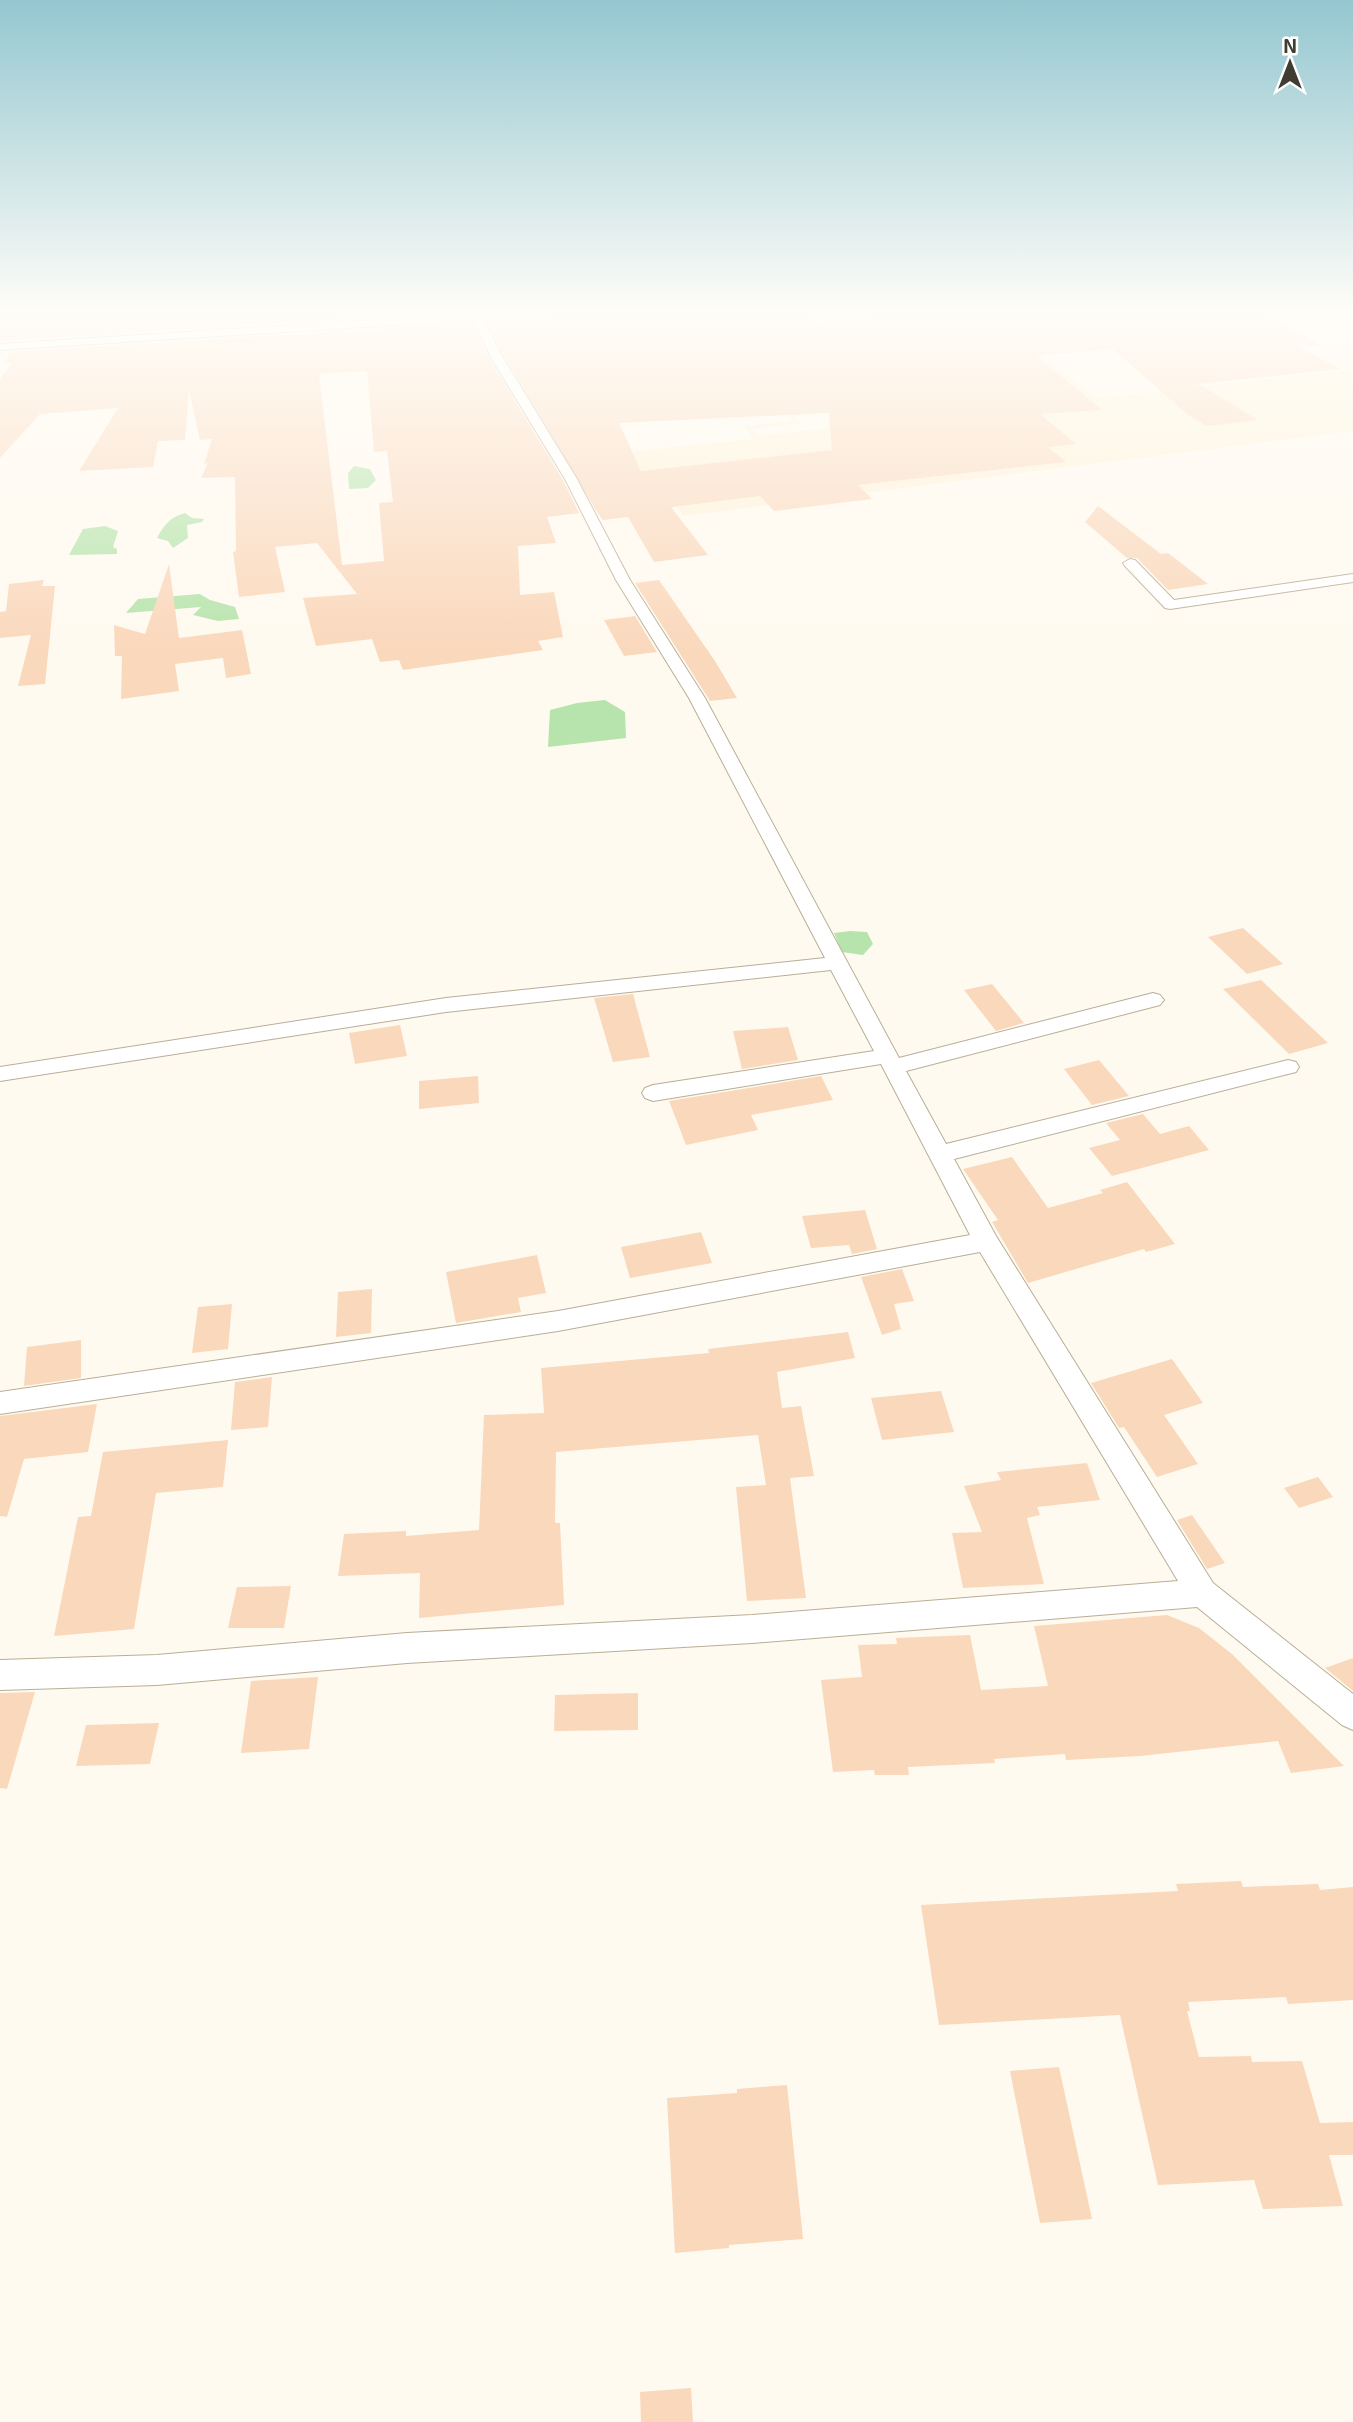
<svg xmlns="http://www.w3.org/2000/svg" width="1353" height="2422" font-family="'Exo 2',sans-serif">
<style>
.built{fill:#fef2d8;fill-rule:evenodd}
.water{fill:#b7e4ac}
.building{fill:#fad8bc;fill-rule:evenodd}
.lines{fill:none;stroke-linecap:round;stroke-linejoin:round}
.minor-casing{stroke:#b9ae96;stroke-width:2}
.minor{fill:#fff;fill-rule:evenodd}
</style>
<rect width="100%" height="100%" fill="#fffaf0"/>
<path class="built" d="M 1025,343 L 1097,398 L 1353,370 L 1353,431 L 683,516 L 677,507 L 640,512 L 607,454 L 752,439 L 745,426 L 793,421 L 755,380 ZM 1023,345 L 1086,396 L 1068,398 ZM 835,400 L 860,425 L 758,436 L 751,429 L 802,423 L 785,406 ZM 1026,430 L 1065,462 L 646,509 L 622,473 Z"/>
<path class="water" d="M 354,466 L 370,469 L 376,480 L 368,488 L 349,489 L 348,473 Z
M 185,513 L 192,518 L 204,519 L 202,522 L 187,525 L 188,538 L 173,548 L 168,541 L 157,538 C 164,525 170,517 185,513 Z
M 105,526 L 118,531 L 113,547 L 117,549 L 117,554 L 69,555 L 83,529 Z
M 200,594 L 210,600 L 235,607 L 239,619 L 218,621 L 193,615 L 201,607 L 126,613 L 138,599 Z
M 605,700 L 625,712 L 626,738 L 548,747 L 550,710 L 577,703 Z
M 850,931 L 867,932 L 873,944 L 863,955 L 842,952 L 834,933 Z"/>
<path class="building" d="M 0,312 L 452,312 L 0,341 Z
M 565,312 L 809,312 L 819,322 L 871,319 L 867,312 L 1261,312 L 1323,346 L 1298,346 L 1340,369 L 1199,384 L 1258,420 L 1207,426 L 1188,415 L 1113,349 L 1036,356 L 1103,410 L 1040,414 L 1076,444 L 1048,447 L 1066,462 L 858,485 L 872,499 L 774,511 L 760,496 L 671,507 L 708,555 L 654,562 L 628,517 L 603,520 L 597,512 L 504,355 L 488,322 L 557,318 ZM 829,413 L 832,450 L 641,471 L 619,423 Z
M 472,323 L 488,357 L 563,480 L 579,513 L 547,517 L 556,543 L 518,546 L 520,595 L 554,592 L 563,637 L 538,641 L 543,650 L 403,670 L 399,660 L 380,662 L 372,639 L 316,646 L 303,598 L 357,594 L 317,543 L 275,547 L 285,592 L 239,597 L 233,552 L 236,551 L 235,477 L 201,478 L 208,463 L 204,464 L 212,439 L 200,440 L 189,390 L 185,440 L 158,441 L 153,467 L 79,471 L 118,408 L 40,414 L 0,458 L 0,379 L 12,363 L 4,364 L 10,352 ZM 367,371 L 374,452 L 387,451 L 393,502 L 379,503 L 384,561 L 342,565 L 319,374 Z
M 1098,506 L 1161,554 L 1168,553 L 1208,584 L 1168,590 L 1137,558 L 1127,558 L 1085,522 Z
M 169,564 L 179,638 L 242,630 L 251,674 L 226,678 L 223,658 L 175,664 L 179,691 L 121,699 L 122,656 L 115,656 L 114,625 L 145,634 Z
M 44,580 L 42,586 L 55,586 L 45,684 L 18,686 L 31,635 L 0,638 L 0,612 L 6,611 L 9,584 Z
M 659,580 L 715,661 L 737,698 L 710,701 L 635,583 Z
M 635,616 L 657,652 L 624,656 L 604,620 Z
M 1243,928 L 1283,964 L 1247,974 L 1208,937 Z
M 1261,980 L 1328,1043 L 1289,1054 L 1223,989 Z
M 992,984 L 1024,1023 L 996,1031 L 964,990 Z
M 633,994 L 650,1057 L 613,1062 L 594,998 Z
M 400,1025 L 407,1056 L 355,1064 L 349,1033 Z
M 788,1027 L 798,1060 L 742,1069 L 733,1031 Z
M 1099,1060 L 1129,1096 L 1092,1105 L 1064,1069 Z
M 478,1076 L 479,1103 L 419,1109 L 419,1081 Z
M 821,1076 L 833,1100 L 751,1115 L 758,1130 L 686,1145 L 669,1101 Z
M 1143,1114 L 1160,1134 L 1189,1126 L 1209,1150 L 1112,1176 L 1089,1148 L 1120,1140 L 1106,1123 Z
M 1012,1157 L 1048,1208 L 1103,1193 L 1100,1190 L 1127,1182 L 1175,1244 L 1146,1252 L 1144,1249 L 1028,1283 L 992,1222 L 998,1220 L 963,1169 Z
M 865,1210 L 877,1249 L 852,1254 L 849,1245 L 811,1248 L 802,1216 Z
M 701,1232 L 712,1263 L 630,1278 L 621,1247 Z
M 537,1255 L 546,1293 L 518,1298 L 521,1312 L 456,1323 L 446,1272 Z
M 902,1269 L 914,1301 L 894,1304 L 901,1329 L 882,1335 L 861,1277 Z
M 372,1289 L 371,1333 L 336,1337 L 338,1292 Z
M 232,1304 L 228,1349 L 192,1353 L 198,1307 Z
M 848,1332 L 855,1358 L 777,1372 L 782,1408 L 801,1406 L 814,1476 L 790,1478 L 806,1598 L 747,1601 L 736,1487 L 766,1485 L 758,1435 L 556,1452 L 555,1523 L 560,1523 L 564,1605 L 419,1618 L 420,1573 L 338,1576 L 344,1534 L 406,1531 L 406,1536 L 479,1530 L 484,1415 L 544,1413 L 541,1368 L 709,1353 L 708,1349 Z
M 81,1340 L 81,1378 L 24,1386 L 27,1347 Z
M 1172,1359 L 1203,1403 L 1164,1415 L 1198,1464 L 1157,1477 L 1124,1427 L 1119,1428 L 1091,1383 Z
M 272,1377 L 268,1427 L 231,1430 L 235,1382 Z
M 941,1391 L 954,1432 L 882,1440 L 871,1398 Z
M 97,1404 L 88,1452 L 24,1459 L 7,1517 L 0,1516 L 0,1416 Z
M 228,1440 L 223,1487 L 156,1493 L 134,1629 L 54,1636 L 78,1517 L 91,1516 L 103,1452 Z
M 1087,1463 L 1100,1500 L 1037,1507 L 1040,1515 L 1027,1518 L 1044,1584 L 963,1588 L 952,1533 L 982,1532 L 964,1486 L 1001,1480 L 997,1472 Z
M 1318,1477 L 1333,1497 L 1299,1508 L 1284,1488 Z
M 1192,1515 L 1225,1563 L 1207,1569 L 1177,1520 Z
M 291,1586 L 284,1628 L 228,1628 L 237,1587 Z
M 1167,1615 L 1199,1628 L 1232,1654 L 1344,1766 L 1291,1773 L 1278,1741 L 1140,1756 L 1066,1760 L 1065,1754 L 994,1759 L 995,1763 L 908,1767 L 909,1775 L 875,1775 L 874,1770 L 833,1772 L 821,1680 L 862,1677 L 858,1645 L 897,1644 L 896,1638 L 970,1635 L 981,1690 L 1048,1686 L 1034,1626 Z
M 1353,1658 L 1353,1691 L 1325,1668 Z
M 318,1677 L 309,1749 L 241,1753 L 251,1681 Z
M 35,1692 L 7,1789 L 0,1788 L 0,1693 Z
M 638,1693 L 638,1730 L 554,1731 L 555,1695 Z
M 159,1723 L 150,1764 L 76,1766 L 86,1725 Z
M 1241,1881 L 1243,1887 L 1318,1884 L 1320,1890 L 1353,1887 L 1353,2000 L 1288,2004 L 1286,1997 L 1188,2002 L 1190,2011 L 1187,2011 L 1199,2057 L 1251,2056 L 1252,2062 L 1302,2061 L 1320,2123 L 1353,2122 L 1353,2155 L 1329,2155 L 1343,2206 L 1263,2209 L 1254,2180 L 1158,2185 L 1120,2015 L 939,2025 L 921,1905 L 1178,1891 L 1176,1884 Z
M 1059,2067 L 1092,2219 L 1040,2223 L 1010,2071 Z
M 787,2085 L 803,2239 L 729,2245 L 729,2248 L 675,2253 L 667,2098 L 737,2093 L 737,2089 Z
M 691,2388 L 693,2422 L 641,2422 L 640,2392 Z"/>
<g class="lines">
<defs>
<path id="minor" d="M 500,312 L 562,312 L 557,315 L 484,320 L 502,356 L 577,479 L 630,580 L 705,698 L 899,1058 L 1153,993 L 1160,995 L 1164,1000 L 1160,1005 L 906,1071 L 946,1144 L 1288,1060 L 1296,1062 L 1299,1067 L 1296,1072 L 1288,1074 L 954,1159 L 996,1236 L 1213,1583 L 1353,1694 L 1353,1730 L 1342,1725 L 1197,1607 L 752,1643 L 407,1663 L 157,1685 L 0,1690 L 0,1660 L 157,1655 L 407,1633 L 752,1615 L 1178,1581 L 980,1252 L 558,1331 L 0,1414 L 0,1392 L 558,1311 L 970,1235 L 881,1064 L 653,1101 L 645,1098 L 642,1093 L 645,1088 L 653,1085 L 874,1051 L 831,970 L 446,1012 L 0,1081 L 0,1067 L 446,998 L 825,958 L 689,698 L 616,580 L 565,479 L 490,356 L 474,320 L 0,350 L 0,344 Z
M 1130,559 L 1135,560 L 1174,600 L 1353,574 L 1353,582 L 1170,609 L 1165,608 L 1125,566 L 1123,563 Z"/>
</defs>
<use href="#minor" class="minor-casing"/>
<use href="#minor" class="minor"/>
</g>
<linearGradient id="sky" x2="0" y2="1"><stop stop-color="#94c7d0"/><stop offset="0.48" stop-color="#fffdf8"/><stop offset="1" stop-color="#fffdf8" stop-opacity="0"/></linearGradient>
<rect width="1353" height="652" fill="url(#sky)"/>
<g transform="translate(1290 63)" stroke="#ffffff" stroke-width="5" paint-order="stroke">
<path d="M0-5L12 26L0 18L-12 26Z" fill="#403c32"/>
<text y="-10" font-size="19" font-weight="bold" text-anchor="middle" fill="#403c32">N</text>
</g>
</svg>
